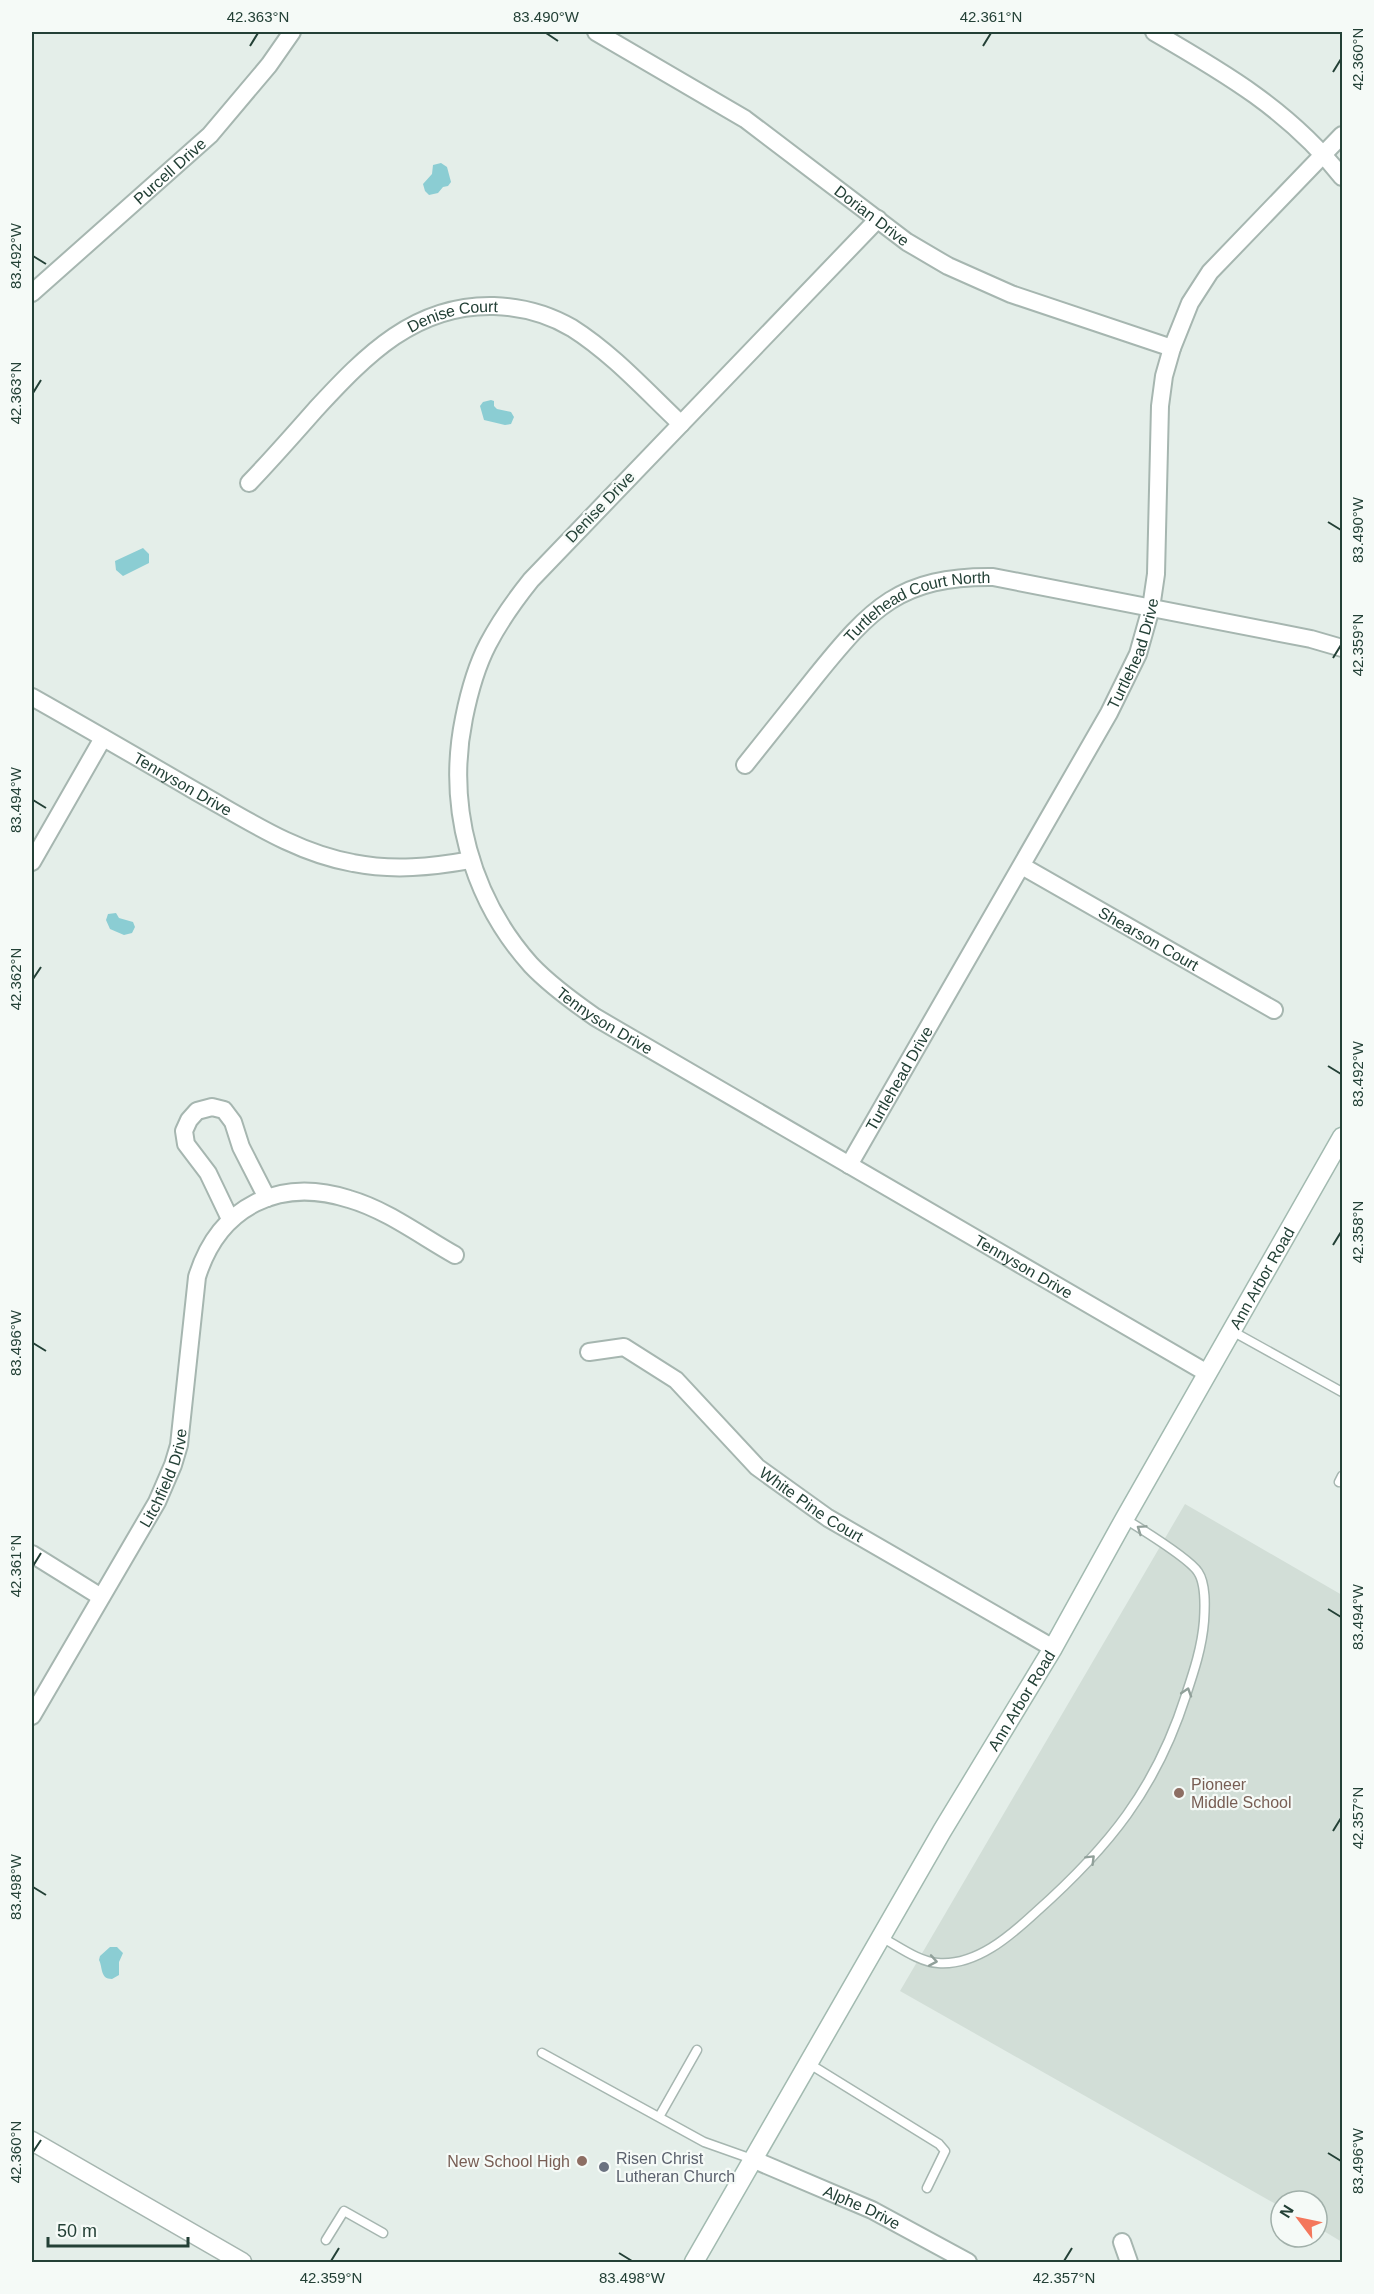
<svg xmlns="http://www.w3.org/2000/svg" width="1374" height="2294" font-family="Helvetica,sans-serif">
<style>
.built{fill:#d2ded7}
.water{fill:#8bcdd3}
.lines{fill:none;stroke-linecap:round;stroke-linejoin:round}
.service-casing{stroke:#a6b6b0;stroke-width:11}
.minor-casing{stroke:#a6b6b0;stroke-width:20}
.tertiary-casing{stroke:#a6b6b0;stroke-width:21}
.secondary-casing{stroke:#a2bab0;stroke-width:21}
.service{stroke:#fff;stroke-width:8}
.minor{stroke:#fff;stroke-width:16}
.tertiary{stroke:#fff;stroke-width:18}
.secondary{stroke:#fff;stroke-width:18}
.oneway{stroke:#91a09a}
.ticks{fill:none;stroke:#234036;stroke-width:2}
.education-dot{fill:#8d6e63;stroke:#f5faf7;stroke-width:2}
.worship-dot{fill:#6b7280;stroke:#f5faf7;stroke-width:2}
.labels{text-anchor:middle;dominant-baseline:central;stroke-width:4.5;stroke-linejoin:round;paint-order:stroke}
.street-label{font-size:16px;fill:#234036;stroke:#f5faf7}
.education-label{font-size:16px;fill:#785e54;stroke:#f5faf7;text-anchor:start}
.worship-label{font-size:16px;fill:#5b616d;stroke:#f5faf7;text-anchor:start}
.neatline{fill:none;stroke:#234036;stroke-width:2}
.ticks-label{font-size:15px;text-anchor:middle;fill:#234036}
</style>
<rect width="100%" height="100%" fill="#e4eee9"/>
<path class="built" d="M 1185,1504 L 1342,1595 L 1342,2242 L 1317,2227 L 1317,2201 L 1281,2201 L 1281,2207 L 900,1991 Z"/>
<path class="water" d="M 441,163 L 447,167 L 451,182 L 448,186 L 443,187 L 438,193 L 429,195 L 425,191 L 423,184 L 432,174 L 433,165 Z
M 491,400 L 494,401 L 494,406 L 497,409 L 511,412 L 514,417 L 511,424 L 505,425 L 484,420 L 480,406 L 483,402 Z
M 143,548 L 149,554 L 149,563 L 123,576 L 116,570 L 115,561 Z
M 116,913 L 119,918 L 133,922 L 135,927 L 132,933 L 124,935 L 110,929 L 106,920 L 108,914 Z
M 110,1947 L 117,1947 L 123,1953 L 119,1962 L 119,1975 L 112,1979 C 100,1979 103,1968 99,1960 L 100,1956 Z"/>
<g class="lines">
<defs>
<path id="service" d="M 1232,1331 L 1342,1392
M 1339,1482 L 1342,1476
M 881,1937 C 898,1946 919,1962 938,1963 C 976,1966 1010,1936 1036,1912 C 1109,1847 1156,1789 1186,1695 C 1194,1671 1202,1647 1204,1621 C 1205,1606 1206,1584 1198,1572 C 1189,1558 1141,1529 1125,1519
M 542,2053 L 704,2142 L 752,2159
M 808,2063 L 939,2144 L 945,2151 L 927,2188
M 659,2117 L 697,2050
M 326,2240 L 344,2211 L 383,2233"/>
<g id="minor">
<path id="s1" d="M 596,32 L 745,119 L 907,242 L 948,266 L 1011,294 L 1172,348"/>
<path d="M 1154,32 C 1225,73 1290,111 1342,177"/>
<path id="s2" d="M 878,219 L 531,580 C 515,600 500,621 488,644 C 476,667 469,693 464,718 C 446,806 471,898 531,965 C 550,985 572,1001 595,1017 L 1207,1373"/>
<path id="s3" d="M 32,293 L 210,135 L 269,65 L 292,32"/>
<path id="s4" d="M 249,483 C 272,459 294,434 316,409 C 366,355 415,304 494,306 C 522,307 548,314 572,328 C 613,354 646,391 681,424"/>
<path id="s5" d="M 32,697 C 87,728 142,760 197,792 C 247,820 296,853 353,863 C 393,871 432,867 471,860"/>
<path id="s6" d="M 745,765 C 768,736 792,706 816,676 C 871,608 900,576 993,577 L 1311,639 L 1342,648"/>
<path d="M 32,862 L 103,738"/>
<path id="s7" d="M 1022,866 L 1274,1010"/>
<path id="s8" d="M 849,1165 L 1109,713 L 1138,654 L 1151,608 L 1156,574 L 1160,406 L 1164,376 L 1172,348 L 1190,303 L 1210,272 L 1342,135"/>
<path d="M 230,1219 L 208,1173 L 186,1144 L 184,1131 L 189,1120 L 197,1111 L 212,1107 L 224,1110 L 233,1122 L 241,1147 L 267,1198"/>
<path id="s9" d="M 589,1352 L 624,1347 L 676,1380 L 757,1467 L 828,1518 L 1053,1648"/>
<path d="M 32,1554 L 101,1597"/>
<path id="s10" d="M 32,1716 L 157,1502 L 173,1465 L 179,1445 L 197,1277 C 219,1206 279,1177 349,1199 C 387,1210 421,1236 455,1255"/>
<path id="s11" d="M 752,2159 L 872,2210 L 968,2262"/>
<path d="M 1122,2242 L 1129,2262"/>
</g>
<path id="tertiary" d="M 32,2141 L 242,2262"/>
<g id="secondary">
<path id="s12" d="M 694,2262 L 942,1831 L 1053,1648 L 1125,1518 L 1342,1137"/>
</g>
</defs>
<use href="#service" class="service-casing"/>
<use href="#minor" class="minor-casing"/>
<use href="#tertiary" class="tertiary-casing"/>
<use href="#secondary" class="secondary-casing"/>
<use href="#service" class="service"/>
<use href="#minor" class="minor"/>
<use href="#tertiary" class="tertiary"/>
<use href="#secondary" class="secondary"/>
</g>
<defs><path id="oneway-chevron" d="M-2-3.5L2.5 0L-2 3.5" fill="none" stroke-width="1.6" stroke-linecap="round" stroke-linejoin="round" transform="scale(1.5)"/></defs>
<g class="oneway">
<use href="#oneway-chevron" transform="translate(1141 1529) rotate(-146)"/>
<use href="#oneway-chevron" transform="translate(1187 1692) rotate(-72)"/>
<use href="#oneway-chevron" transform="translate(1091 1859) rotate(-45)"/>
<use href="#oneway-chevron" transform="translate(933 1961) rotate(10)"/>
</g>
<path class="ticks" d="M 546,33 L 558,41M 250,46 L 258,33M 983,46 L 991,33M 1333,72 L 1341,59M 33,256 L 46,264M 33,393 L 41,380M 1328,522 L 1341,530M 1333,658 L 1341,645M 33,800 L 46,808M 33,979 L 41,967M 1328,1066 L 1341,1074M 1333,1245 L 1341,1232M 33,1343 L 46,1351M 33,1566 L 41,1553M 1328,1609 L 1341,1617M 1333,1831 L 1341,1818M 33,1887 L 46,1895M 33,2152 L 41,2140M 1328,2153 L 1341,2161M 619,2253 L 632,2261M 331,2261 L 339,2248M 1064,2261 L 1072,2248"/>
<g class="education-dot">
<circle cx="1179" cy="1793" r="6"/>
<circle cx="582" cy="2161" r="6"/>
</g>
<circle class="worship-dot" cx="604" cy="2167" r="6"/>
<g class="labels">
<g class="street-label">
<text stroke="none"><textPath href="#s3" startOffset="184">Purcell Drive</textPath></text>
<text stroke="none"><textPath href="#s1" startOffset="332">Dorian Drive</textPath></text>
<text stroke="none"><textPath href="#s4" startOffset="270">Denise Court</textPath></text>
<text transform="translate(600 507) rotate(-46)">Denise Drive</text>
<text stroke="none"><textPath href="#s6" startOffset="243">Turtlehead Court North</textPath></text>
<text stroke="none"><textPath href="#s8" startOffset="586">Turtlehead Drive</textPath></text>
<text stroke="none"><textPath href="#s5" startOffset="174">Tennyson Drive</textPath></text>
<text stroke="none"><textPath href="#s7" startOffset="146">Shearson Court</textPath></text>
<text stroke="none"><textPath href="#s2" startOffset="1014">Tennyson Drive</textPath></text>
<text stroke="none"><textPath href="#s8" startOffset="100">Turtlehead Drive</textPath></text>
<text stroke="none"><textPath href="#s2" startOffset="1500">Tennyson Drive</textPath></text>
<text stroke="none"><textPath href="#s12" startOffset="1136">Ann Arbor Road</textPath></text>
<text stroke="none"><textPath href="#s10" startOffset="273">Litchfield Drive</textPath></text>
<text stroke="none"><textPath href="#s9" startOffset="282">White Pine Court</textPath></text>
<text stroke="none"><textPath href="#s12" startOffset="650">Ann Arbor Road</textPath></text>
<text stroke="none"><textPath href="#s11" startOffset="120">Alphe Drive</textPath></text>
</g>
<g class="education-label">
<text x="1191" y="1784">Pioneer<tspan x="1191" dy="18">Middle School</tspan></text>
<text x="570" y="2161" text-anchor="end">New School High</text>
</g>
<g class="worship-label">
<text x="616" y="2158">Risen Christ<tspan x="616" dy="18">Lutheran Church</tspan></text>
</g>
</g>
<rect width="1374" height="2294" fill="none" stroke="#f5faf7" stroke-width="66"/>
<g transform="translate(1299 2219) rotate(302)"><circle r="28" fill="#f5faf7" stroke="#a1b0aa" stroke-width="1.5"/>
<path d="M0-4.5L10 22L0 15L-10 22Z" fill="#f4775c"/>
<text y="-9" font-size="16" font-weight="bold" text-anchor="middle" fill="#234036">N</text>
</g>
<path d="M48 2237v9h140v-9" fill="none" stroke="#234036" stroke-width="3"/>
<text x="57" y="2237" font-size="18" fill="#234036" stroke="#f5faf7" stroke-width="4.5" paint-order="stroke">50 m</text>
<rect x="33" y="33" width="1308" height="2228" class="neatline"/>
<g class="ticks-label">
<text x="258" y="22">42.363°N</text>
<text x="546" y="22">83.490°W</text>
<text x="991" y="22">42.361°N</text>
<text transform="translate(1358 59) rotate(-90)" y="5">42.360°N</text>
<text transform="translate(16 256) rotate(-90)" y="5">83.492°W</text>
<text transform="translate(16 393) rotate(-90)" y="5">42.363°N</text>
<text transform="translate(1358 530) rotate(-90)" y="5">83.490°W</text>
<text transform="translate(1358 645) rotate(-90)" y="5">42.359°N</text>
<text transform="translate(16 800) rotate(-90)" y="5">83.494°W</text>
<text transform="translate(16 979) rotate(-90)" y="5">42.362°N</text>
<text transform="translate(1358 1074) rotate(-90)" y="5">83.492°W</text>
<text transform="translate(1358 1232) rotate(-90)" y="5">42.358°N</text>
<text transform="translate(16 1343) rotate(-90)" y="5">83.496°W</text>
<text transform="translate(16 1566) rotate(-90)" y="5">42.361°N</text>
<text transform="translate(1358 1617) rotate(-90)" y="5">83.494°W</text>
<text transform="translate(1358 1818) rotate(-90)" y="5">42.357°N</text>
<text transform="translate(16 1887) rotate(-90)" y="5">83.498°W</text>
<text transform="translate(16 2152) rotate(-90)" y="5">42.360°N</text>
<text transform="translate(1358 2161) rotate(-90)" y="5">83.496°W</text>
<text x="331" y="2283">42.359°N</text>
<text x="632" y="2283">83.498°W</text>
<text x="1064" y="2283">42.357°N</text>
</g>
</svg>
